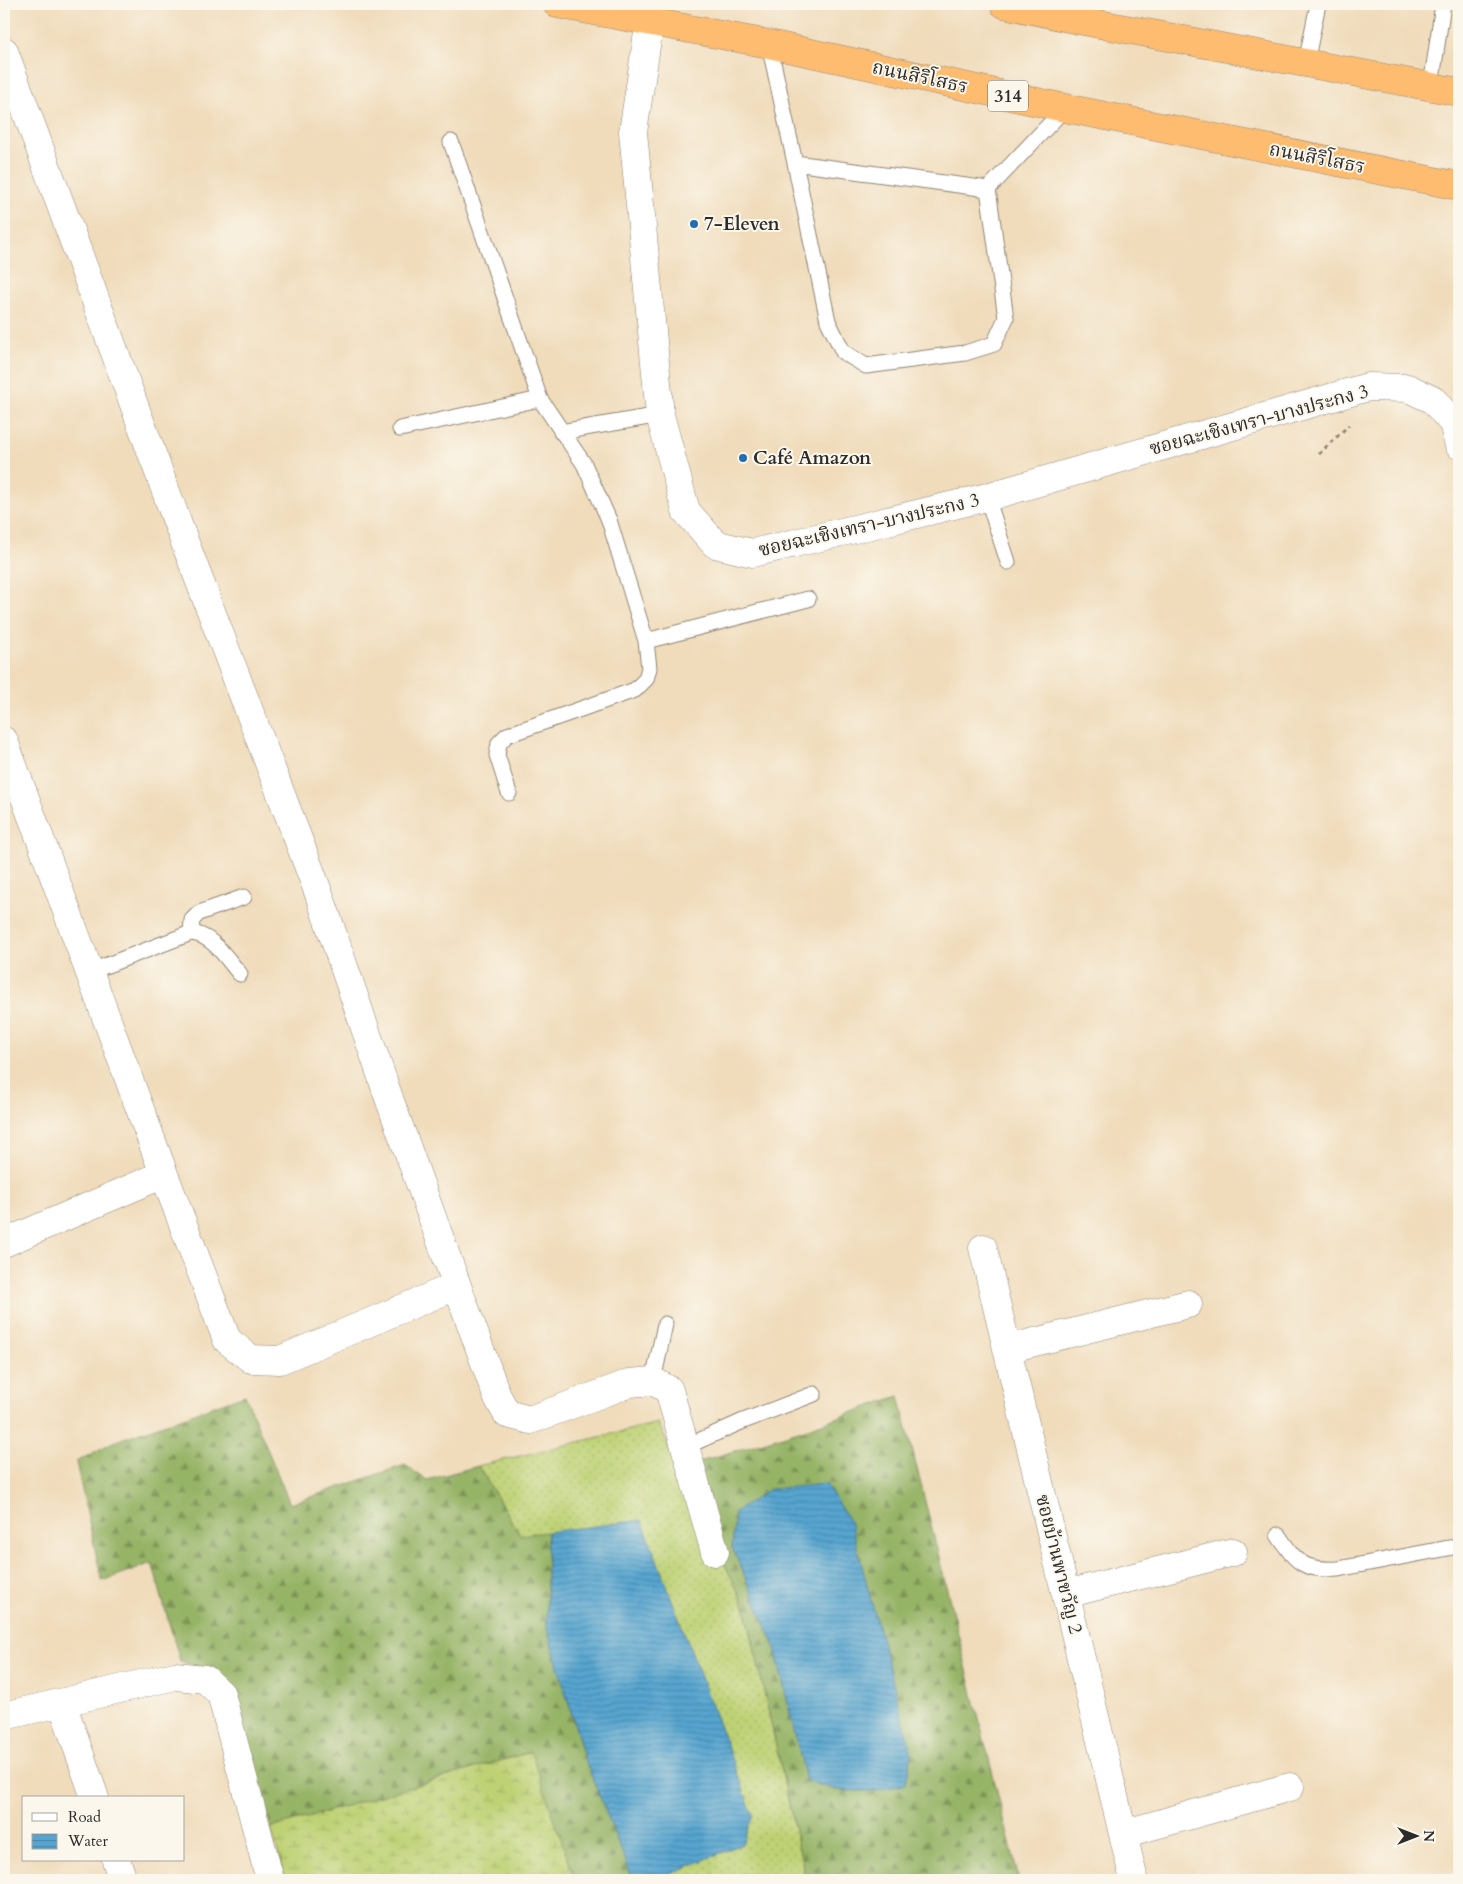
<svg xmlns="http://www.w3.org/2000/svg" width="1463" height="1884" font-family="Cardo,'Noto Serif Thai',serif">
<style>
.grass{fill:url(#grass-dots);stroke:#747e50}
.forest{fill:url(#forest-firs);stroke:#607048;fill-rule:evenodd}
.wetland{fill:url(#wetland-marsh);stroke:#747e50}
.water{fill:url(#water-rules);stroke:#40687e}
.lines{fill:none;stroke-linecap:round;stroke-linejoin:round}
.service-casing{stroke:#8e8473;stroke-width:17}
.minor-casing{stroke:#8e8473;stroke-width:29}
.trunk-casing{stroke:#8e8473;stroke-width:29}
.path{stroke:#8e8473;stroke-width:3;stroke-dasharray:4 4;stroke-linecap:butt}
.service{stroke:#fff;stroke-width:15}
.minor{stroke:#fff;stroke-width:28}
.trunk{stroke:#febc70;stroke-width:28}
.poi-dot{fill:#1f6fb2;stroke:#fbf7ec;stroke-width:2}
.labels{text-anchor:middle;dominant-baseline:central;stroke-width:4;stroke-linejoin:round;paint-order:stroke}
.shield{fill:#fbf7ec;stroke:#696865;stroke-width:1}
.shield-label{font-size:18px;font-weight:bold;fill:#2b2b2b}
.street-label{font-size:19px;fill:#2b2b2b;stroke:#fbf7ec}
.poi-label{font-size:19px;font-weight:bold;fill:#2b2b2b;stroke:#fbf7ec;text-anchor:start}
</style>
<defs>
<pattern id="grass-dots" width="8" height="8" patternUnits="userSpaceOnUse" patternTransform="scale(1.25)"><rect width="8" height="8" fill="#bed275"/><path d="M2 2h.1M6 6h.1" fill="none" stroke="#a3b465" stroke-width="1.8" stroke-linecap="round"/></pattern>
<pattern id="forest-firs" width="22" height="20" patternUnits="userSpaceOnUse" patternTransform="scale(1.25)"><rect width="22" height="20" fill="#96b466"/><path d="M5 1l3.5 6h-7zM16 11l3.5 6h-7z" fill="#7b9354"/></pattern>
<pattern id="wetland-marsh" width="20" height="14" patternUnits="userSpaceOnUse" patternTransform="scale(1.25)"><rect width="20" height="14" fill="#bed275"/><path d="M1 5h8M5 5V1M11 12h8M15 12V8" fill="none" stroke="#a3b465"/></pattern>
<pattern id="water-rules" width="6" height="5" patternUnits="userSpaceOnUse" patternTransform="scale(1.25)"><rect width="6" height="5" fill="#56a5d0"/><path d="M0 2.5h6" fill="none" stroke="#4787a9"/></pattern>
</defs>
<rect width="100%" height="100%" fill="#fbf7ec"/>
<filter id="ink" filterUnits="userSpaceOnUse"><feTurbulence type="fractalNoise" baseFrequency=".02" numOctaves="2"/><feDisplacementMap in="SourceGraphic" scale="10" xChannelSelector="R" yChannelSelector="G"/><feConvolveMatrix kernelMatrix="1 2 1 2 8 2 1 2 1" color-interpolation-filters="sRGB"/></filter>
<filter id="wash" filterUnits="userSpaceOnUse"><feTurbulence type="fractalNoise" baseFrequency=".0096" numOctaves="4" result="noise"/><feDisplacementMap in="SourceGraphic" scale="20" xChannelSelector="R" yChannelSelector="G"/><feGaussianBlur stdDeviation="1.12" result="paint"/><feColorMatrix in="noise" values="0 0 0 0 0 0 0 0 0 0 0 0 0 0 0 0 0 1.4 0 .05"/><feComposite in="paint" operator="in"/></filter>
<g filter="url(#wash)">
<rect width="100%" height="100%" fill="#f0dcbb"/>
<path class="grass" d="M 658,1423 L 745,1606 L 806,1880 L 656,1880 L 742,1844 L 520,1535 L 478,1466 Z"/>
<path class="forest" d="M 245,1395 L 290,1504 L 405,1465 L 427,1480 L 478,1466 L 520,1535 L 547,1532 L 547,1628 L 584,1757 L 633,1880 L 575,1880 L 530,1752 L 271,1828 L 225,1677 L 180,1661 L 152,1563 L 102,1581 L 76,1462 L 113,1442 Z
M 899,1396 L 1019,1880 L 806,1880 L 745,1606 L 725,1565 L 696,1463 L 802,1430 ZM 732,1547 L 842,1791 L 806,1781 L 774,1644 Z"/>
<path class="wetland" d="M 531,1752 L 575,1880 L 286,1880 L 271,1828 Z"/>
<path class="water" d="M 826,1484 L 851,1524 L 912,1754 L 906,1784 L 876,1791 L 842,1791 L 806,1781 L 774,1644 L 732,1547 L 735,1512 L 770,1489 Z
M 642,1520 L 753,1815 L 742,1844 L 656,1880 L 633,1880 L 584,1757 L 547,1628 L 547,1532 Z"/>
</g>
<g filter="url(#ink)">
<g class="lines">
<defs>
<path id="service" d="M 769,44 L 795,163 L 828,321 L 843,352 L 866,366 L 965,353 L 994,344 L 1006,318 L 988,189 L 1065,108
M 1306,63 L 1318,4
M 1431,86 L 1443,4
M 451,142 L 540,399 L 584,464 L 609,520 L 646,641 L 649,668 L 646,679 L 635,690 L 507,735 L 499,743 L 497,755 L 509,793
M 795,163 L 988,189
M 400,429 L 540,399
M 561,432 L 660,415
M 987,497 L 1008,562
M 646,641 L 808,599
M 191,933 L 192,920 L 199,913 L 244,897
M 89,972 L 191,933 C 213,935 226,958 240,974
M 653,1381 L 665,1324
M 685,1447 L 741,1422 L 814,1394
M 1278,1535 C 1297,1563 1303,1571 1338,1569 L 1459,1546"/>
<path id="minor" d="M 650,20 L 633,132 L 660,415 L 686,511 L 715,544 L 752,553 L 838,533 L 987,497 L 1368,387 L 1408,388 L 1433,400 L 1453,423 L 1459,445
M 4,51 L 179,527 L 319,894 L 390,1101 L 497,1396 L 507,1414 L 530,1420 L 630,1383 L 653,1381 L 669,1390 L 715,1552
M 4,741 L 164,1174 L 227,1340 L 251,1359 L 280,1360 L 456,1286
M 4,1243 L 164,1174
M 983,1248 L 1134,1880
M 1007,1349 L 1188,1304
M 1066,1594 L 1233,1552
M 62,1703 L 95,1798
M 4,1716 L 175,1676 L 205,1679 L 221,1694 L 270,1880
M 1123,1834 L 1290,1787
M 116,1860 L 121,1874"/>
<path id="trunk" d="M 557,4 L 769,44 L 1065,108 L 1459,186
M 1004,4 L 1078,20 L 1459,92"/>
</defs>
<use href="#service" class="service-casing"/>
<use href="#minor" class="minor-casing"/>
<use href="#trunk" class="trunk-casing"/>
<path class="path" d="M 1319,454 L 1349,425"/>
<use href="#service" class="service"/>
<use href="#minor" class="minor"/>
<use href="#trunk" class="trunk"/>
</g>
</g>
<g class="poi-dot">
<circle cx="694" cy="224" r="5"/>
<circle cx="743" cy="458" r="5"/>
</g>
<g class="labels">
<rect class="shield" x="988" y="80.5" width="40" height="31" rx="4"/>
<g class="shield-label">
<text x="1008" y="96">314</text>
</g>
<g class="street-label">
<text transform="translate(920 77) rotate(12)">ถนนสิริโสธร</text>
<text transform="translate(1317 158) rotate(11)">ถนนสิริโสธร</text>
<text transform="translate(1259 420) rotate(-15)">ซอยฉะเชิงเทรา-บางประกง 3</text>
<text transform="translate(869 525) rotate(-13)">ซอยฉะเชิงเทรา-บางประกง 3</text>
<text transform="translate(1059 1564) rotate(76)">ซอยบ้านพาขวัญ 2</text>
</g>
<g class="poi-label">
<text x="704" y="224">7-Eleven</text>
<text x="753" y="458">Café Amazon</text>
</g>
</g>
<rect width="1463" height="1884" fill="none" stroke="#fbf7ec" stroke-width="20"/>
<rect x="22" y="1796" width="162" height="65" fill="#fbf7ec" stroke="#a8a59f"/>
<rect x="32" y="1813" width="25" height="8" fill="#ffffff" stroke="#a8a59f"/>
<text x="68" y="1822" font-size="15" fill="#2b2b2b">Road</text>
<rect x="32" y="1834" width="25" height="15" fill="url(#water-rules)" stroke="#a8a59f"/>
<text x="68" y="1846" font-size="15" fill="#2b2b2b">Water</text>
<g transform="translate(1416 1836) rotate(90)" stroke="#fbf7ec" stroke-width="4" paint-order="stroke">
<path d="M0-4L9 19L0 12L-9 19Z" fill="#2b2b2b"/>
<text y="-8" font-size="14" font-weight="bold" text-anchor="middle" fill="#2b2b2b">N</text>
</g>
</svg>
